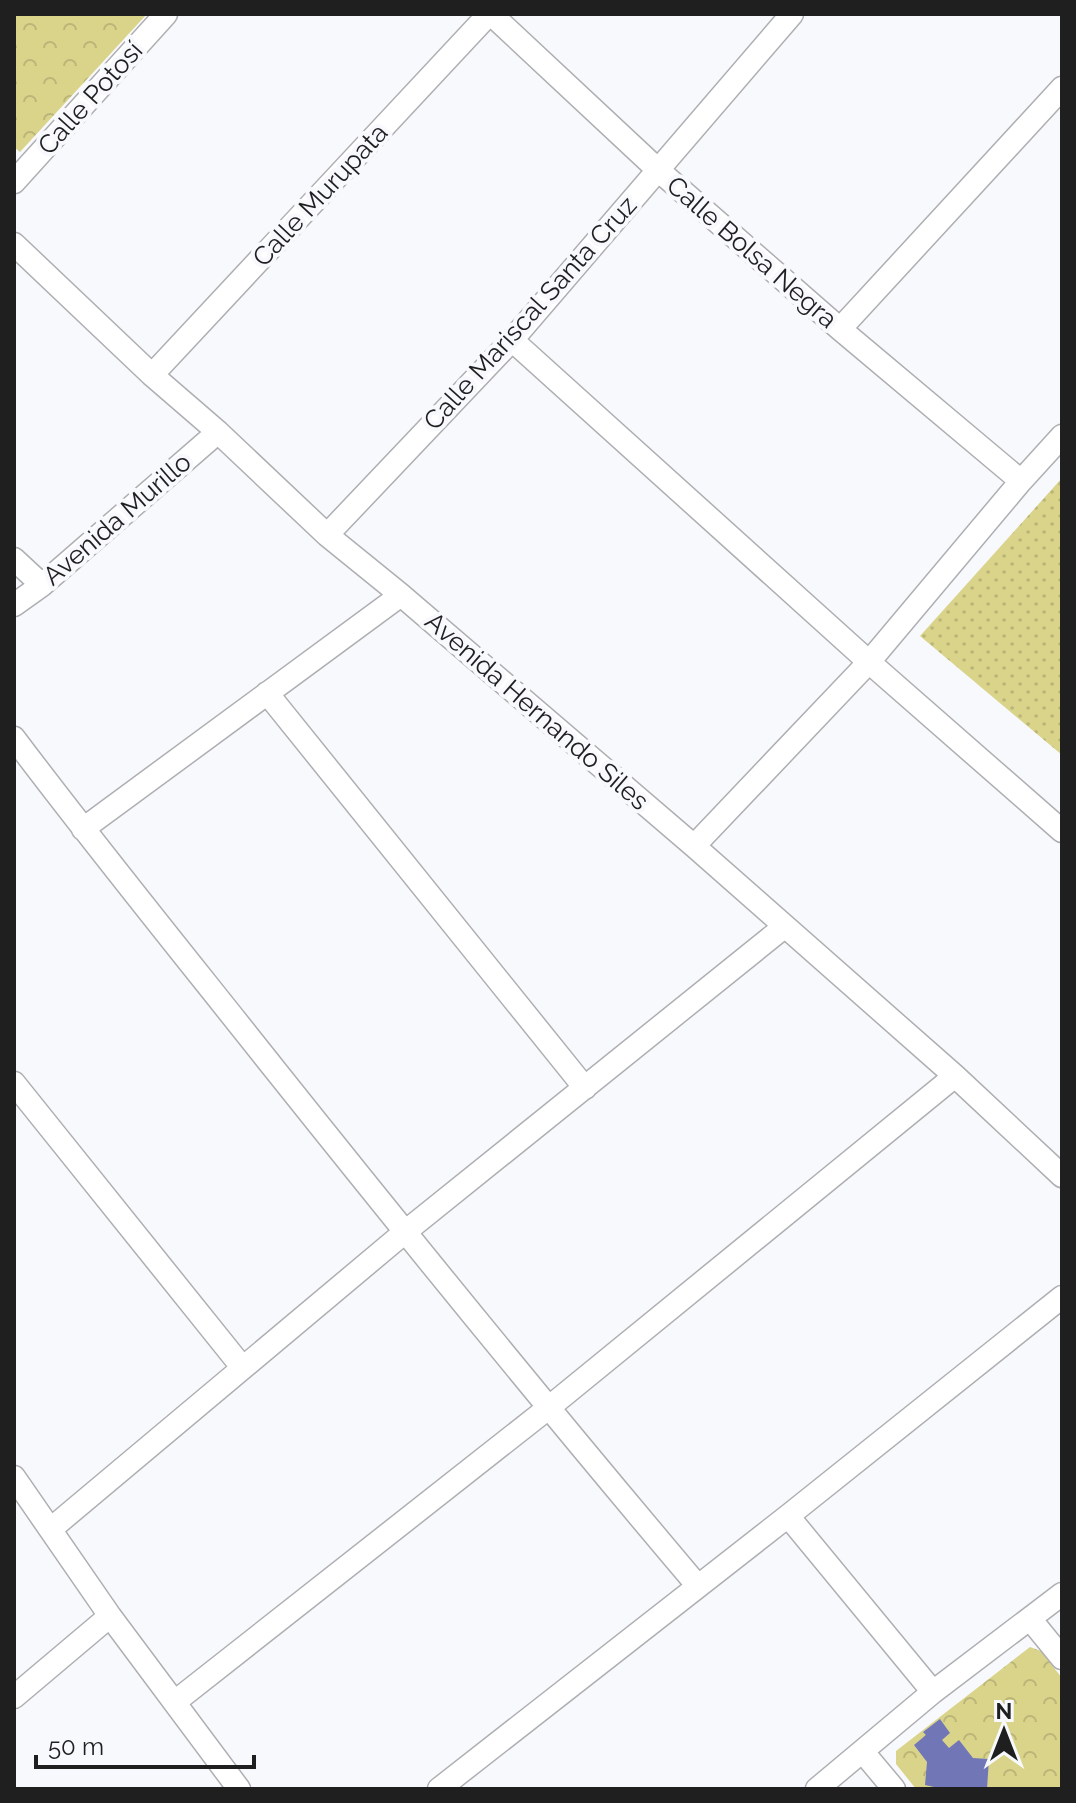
<svg xmlns="http://www.w3.org/2000/svg" width="1076" height="1803" font-family="Raleway,sans-serif">
<style>
.grass{fill:url(#grass-dots)}
.park{fill:url(#park-crowns)}
.building{fill:#7177b6}
.lines{fill:none;stroke-linecap:round;stroke-linejoin:round}
.street-casing{stroke:#aeafb2;stroke-width:25}
.street{stroke:#fff;stroke-width:22}
.labels{text-anchor:middle;dominant-baseline:central;stroke-width:8;stroke-linejoin:round;paint-order:stroke}
.street-label{font-size:26px;fill:#1f1f20;stroke:#f8f9fc}
</style>
<defs>
<pattern id="grass-dots" width="8" height="8" patternUnits="userSpaceOnUse" patternTransform="scale(2)"><rect width="8" height="8" fill="#dad48b"/><path d="M2 2h.1M6 6h.1" fill="none" stroke="#bbb678" stroke-width="1.8" stroke-linecap="round"/></pattern>
<pattern id="park-crowns" width="20" height="18" patternUnits="userSpaceOnUse" patternTransform="scale(2)"><rect width="20" height="18" fill="#dad48b"/><path d="M2 6a3 3 0 1 1 6 0M12 15a3 3 0 1 1 6 0" fill="none" stroke="#bbb678"/></pattern>
</defs>
<rect width="100%" height="100%" fill="#f8f9fc"/>
<path class="grass" d="M 1062,478 L 1062,755 L 920,636 Z"/>
<path class="park" d="M 14,14 L 147,14 L 20,152 L 14,147 Z
M 1030,1647 L 1041,1651 L 1062,1678 L 1062,1789 L 916,1789 L 896,1764 L 896,1751 Z"/>
<path class="building" d="M 940,1719 L 950,1733 L 942,1740 L 949,1748 L 959,1740 L 973,1758 L 989,1759 L 987,1789 L 943,1789 L 925,1785 L 927,1762 L 914,1745 L 926,1735 L 923,1732 Z"/>
<g class="lines">
<defs>
<path id="street" d="M 491,14 L 657,169 L 840,329 L 1021,481
M 14,182 L 166,14
M 14,244 L 152,375 L 218,432 L 327,535 L 401,595 L 694,846 L 955,1076 L 1062,1176
M 840,329 L 1062,88
M 512,340 L 869,662 L 1062,831
M 152,375 L 489,14
M 327,535 L 512,340 L 792,14
M 14,559 L 42,585
M 14,605 L 42,585 L 218,432
M 267,693 L 585,1088
M 14,738 C 99,851 188,960 276,1071 C 414,1244 554,1416 697,1585
M 83,829 L 401,595
M 694,846 L 869,662 L 1021,481 L 1062,436
M 14,1083 L 242,1367
M 14,1477 L 110,1616 L 239,1789
M 788,1516 L 933,1692
M 52,1528 L 405,1232 L 784,927
M 1031,1620 L 1062,1658
M 14,1697 L 110,1616
M 176,1701 L 547,1409 L 955,1076
M 863,1752 L 894,1789
M 439,1789 L 788,1516 L 1062,1297
M 817,1789 L 933,1692 L 1062,1594"/>
</defs>
<use href="#street" class="street-casing"/>
<use href="#street" class="street"/>
</g>
<g class="labels">
<g class="street-label">
<text transform="translate(90 98) rotate(-48)">Calle Potosí</text>
<text transform="translate(320 195) rotate(-47)">Calle Murupata</text>
<text transform="translate(752 252) rotate(41)">Calle Bolsa Negra</text>
<text transform="translate(530 313) rotate(-48)">Calle Mariscal Santa Cruz</text>
<text transform="translate(117 519) rotate(-41)">Avenida Murillo</text>
<text transform="translate(537 711) rotate(41)">Avenida Hernando Siles</text>
</g>
</g>
<rect width="1076" height="1803" fill="none" stroke="#1f1f20" stroke-width="32"/>
<g transform="translate(1004 1731)" stroke="#f8f9fc" stroke-width="6" paint-order="stroke">
<path d="M0-6L14 30L0 20L-14 30Z" fill="#1f1f20"/>
<text y="-12" font-size="22" font-weight="bold" text-anchor="middle" fill="#1f1f20">N</text>
</g>
<path d="M36 1755v12h218v-12" fill="none" stroke="#1f1f20" stroke-width="4"/>
<text x="48" y="1755" font-size="24" fill="#1f1f20" stroke="#f8f9fc" stroke-width="6" paint-order="stroke">50 m</text>
</svg>
